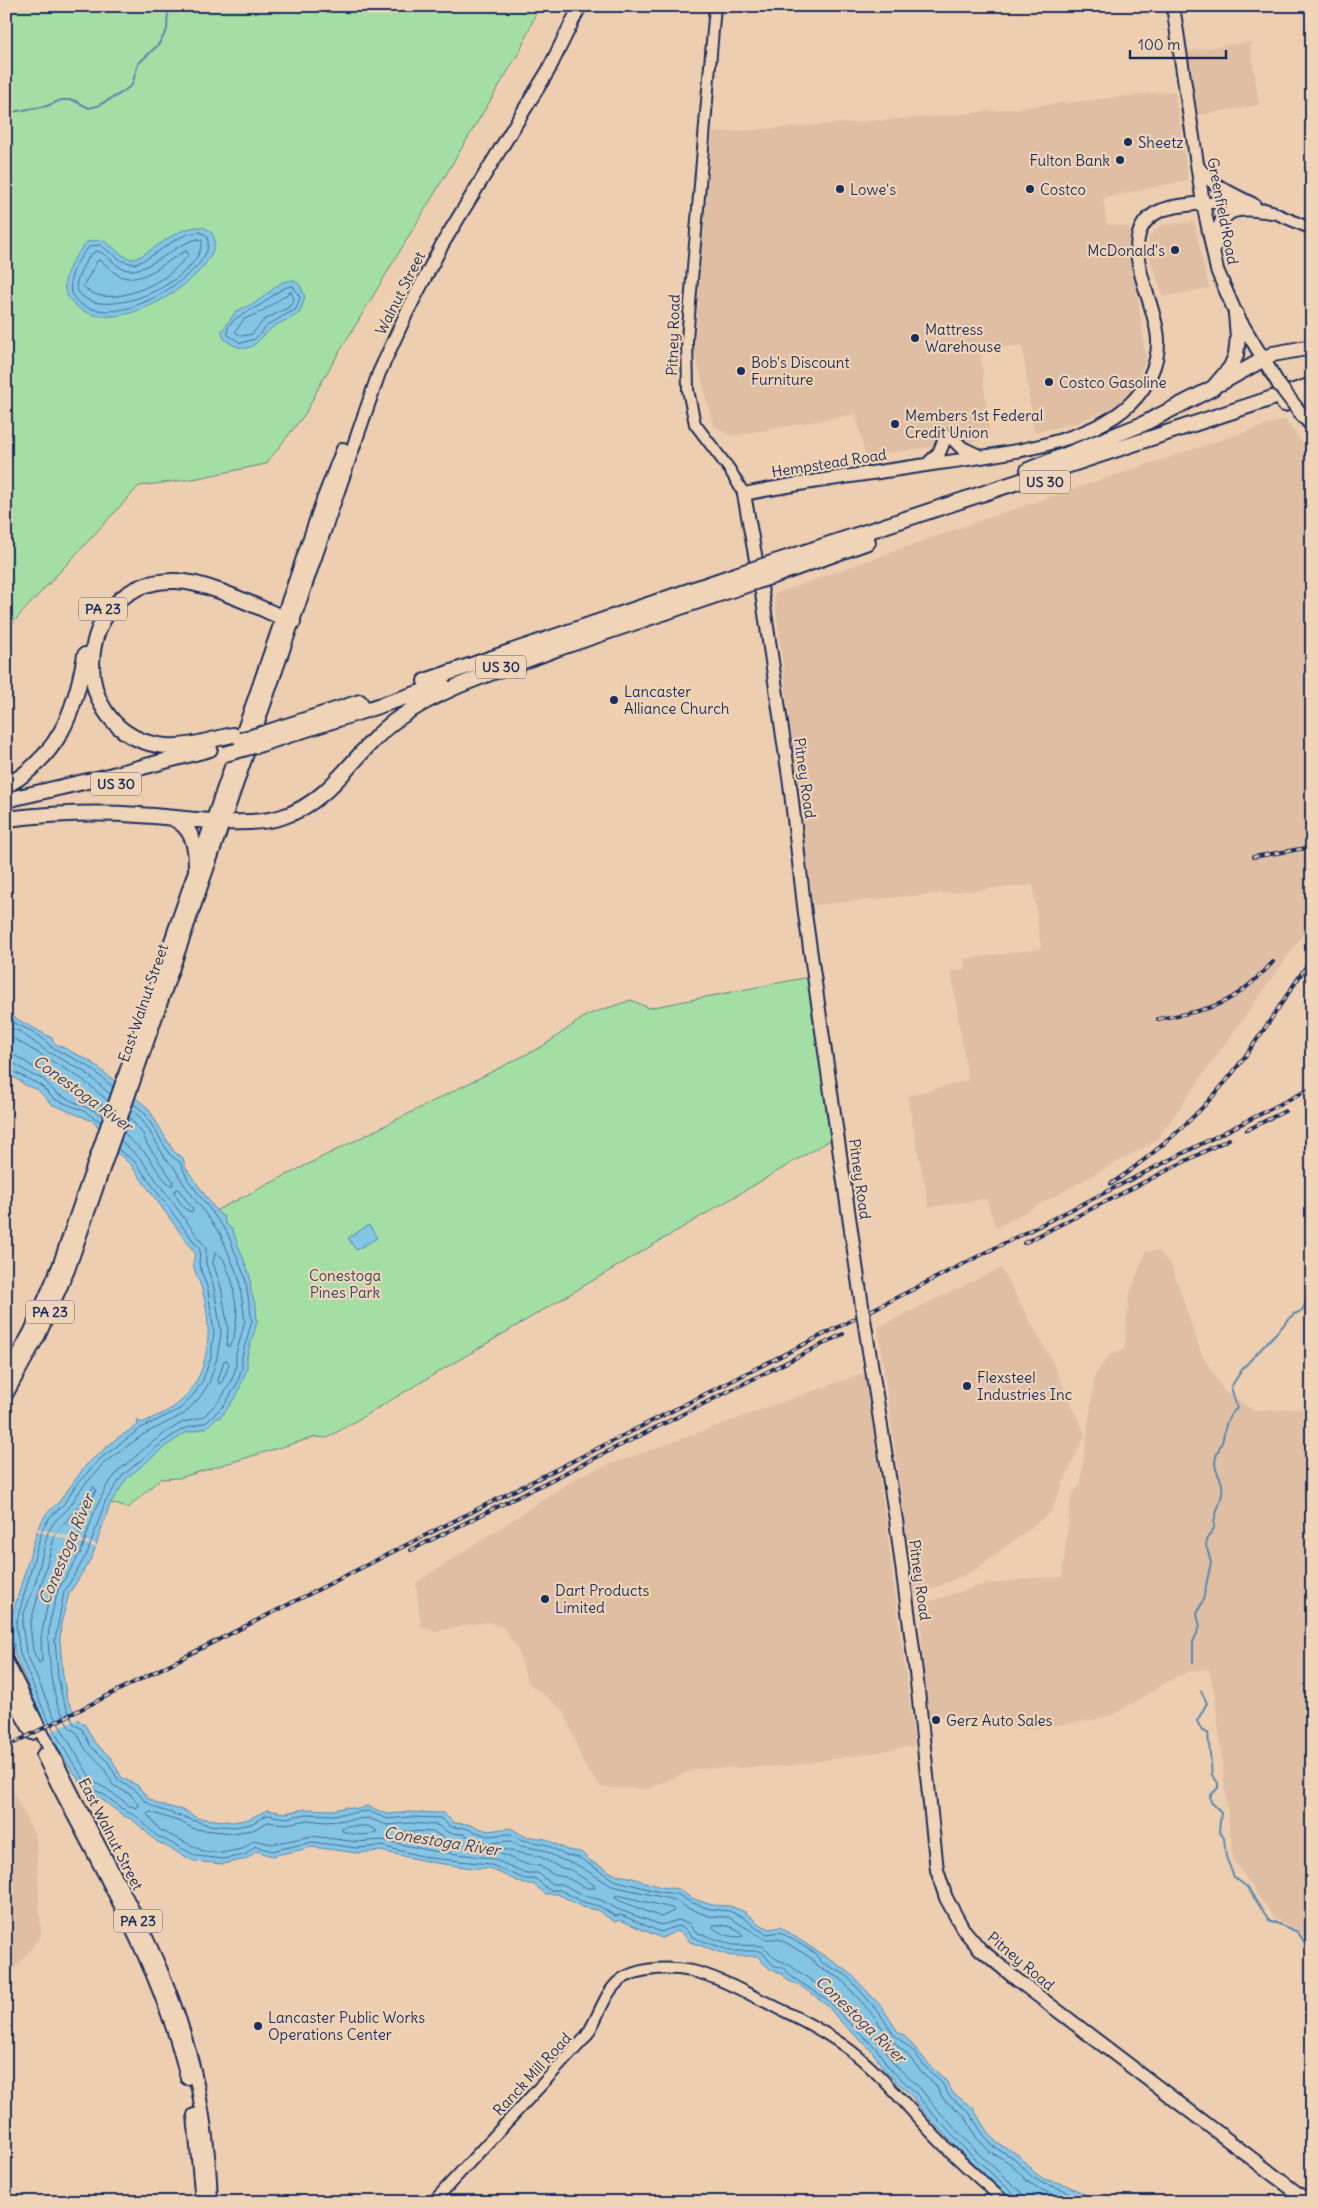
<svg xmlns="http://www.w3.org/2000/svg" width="1318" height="2208" font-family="Delius,sans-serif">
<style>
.built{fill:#dfbea4}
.green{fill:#a3dea4;stroke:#5f8681}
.water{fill:#84c5e5;stroke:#5a89af}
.pier{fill:#eeceb0}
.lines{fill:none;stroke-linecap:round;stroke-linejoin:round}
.shore{stroke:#456b94;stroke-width:1}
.stream{stroke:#5a89af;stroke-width:2}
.minor-casing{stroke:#1b2f5e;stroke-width:14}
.major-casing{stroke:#1b2f5e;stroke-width:16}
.highway-casing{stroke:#1b2f5e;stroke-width:18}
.minor{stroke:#f0d4b7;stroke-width:10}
.major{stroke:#f0d4b7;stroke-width:12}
.highway{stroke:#f0d4b7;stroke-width:14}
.rail-casing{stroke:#1b2f5e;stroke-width:4}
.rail{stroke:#f0d4b7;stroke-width:2;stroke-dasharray:5.5;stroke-linecap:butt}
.major-bridge-casing{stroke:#1b2f5e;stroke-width:16;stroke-linecap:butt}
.highway-bridge-casing{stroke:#1b2f5e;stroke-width:18;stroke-linecap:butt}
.major-bridge{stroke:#f0d4b7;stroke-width:12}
.highway-bridge{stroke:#f0d4b7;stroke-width:14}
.poi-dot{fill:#1b2f5e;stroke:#f0d4b7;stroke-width:2}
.labels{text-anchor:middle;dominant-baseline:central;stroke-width:4.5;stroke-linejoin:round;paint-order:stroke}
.shield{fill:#f0d4b7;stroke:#5b6079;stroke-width:1}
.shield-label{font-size:14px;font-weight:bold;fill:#1b2f5e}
.poi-label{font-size:15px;fill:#1b2f5e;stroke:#f0d4b7;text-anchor:start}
.street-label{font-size:15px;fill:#1b2f5e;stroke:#f0d4b7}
.park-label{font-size:15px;fill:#2f4968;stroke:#f0d4b7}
.water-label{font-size:16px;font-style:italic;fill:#2b4672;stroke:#f0d4b7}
</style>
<rect width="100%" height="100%" fill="#eeceb0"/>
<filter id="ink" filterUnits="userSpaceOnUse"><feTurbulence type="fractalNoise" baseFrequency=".02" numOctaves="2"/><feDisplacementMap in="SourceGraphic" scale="10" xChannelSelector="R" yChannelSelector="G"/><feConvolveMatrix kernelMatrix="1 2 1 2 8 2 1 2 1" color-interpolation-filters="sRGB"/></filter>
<g filter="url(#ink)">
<path class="built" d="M 1250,42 L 1259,105 L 1198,115 L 1188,51 Z
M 1175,91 L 1188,180 L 1103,198 L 1107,224 L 1129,227 L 1146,360 L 1134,386 L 1117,406 L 1077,423 L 1034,432 L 1022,345 L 980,350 L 990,439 L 865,456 L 856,414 L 732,436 L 713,426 L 694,349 L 712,133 L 953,115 Z
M 1194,222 L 1209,288 L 1163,297 L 1148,252 L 1149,237 L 1160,225 Z
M 1284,419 L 1312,455 L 1312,922 L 1156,1141 L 996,1228 L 986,1199 L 929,1207 L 907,1096 L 968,1080 L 951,971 L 965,969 L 964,959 L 1041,949 L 1033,885 L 813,905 L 774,594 L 996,515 Z
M 1146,1251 L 1159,1251 L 1171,1265 L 1202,1355 L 1224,1391 L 1254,1411 L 1312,1408 L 1312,1945 L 1299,1930 L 1273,1918 L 1268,1909 L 1233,1860 L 1215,1697 L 1209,1669 L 1191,1671 L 1172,1679 L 1113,1715 L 1087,1721 L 1024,1729 L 927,1714 L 920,1604 L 982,1585 L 1033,1578 L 1062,1577 L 1071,1496 L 1080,1485 L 1095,1375 L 1110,1354 L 1124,1350 L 1129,1296 Z
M 1001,1268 L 1052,1361 L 1085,1435 L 1050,1513 L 975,1570 L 915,1597 L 878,1327 Z
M 866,1372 L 915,1746 L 789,1766 L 695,1769 L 647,1789 L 601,1787 L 584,1765 L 564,1711 L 528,1683 L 518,1650 L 504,1628 L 487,1622 L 435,1631 L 421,1627 L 416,1583 L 581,1475 Z
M 6,1777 L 36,1838 L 41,1935 L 6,1981 Z"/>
<path class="green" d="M 6,6 L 539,6 L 520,51 L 322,381 L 305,414 L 266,464 L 193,479 L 139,486 L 6,630 Z
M 809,977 L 837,1136 L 327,1438 L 315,1437 L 179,1478 L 160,1479 L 128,1508 L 89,1497 L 224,1359 L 213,1212 L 543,1046 L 587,1015 L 631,1000 L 649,1008 Z"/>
<path class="water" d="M 202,227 C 258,246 112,361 68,297 C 57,281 76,254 87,242 L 102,240 C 113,245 122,259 134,259 C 156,251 175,226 202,227 Z
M 294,280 L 300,285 L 305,297 L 300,312 C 292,319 282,321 273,327 C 254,342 252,359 224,339 L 222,331 L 236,311 L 255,303 L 282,282 Z
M 6,1013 L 52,1038 L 54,1043 L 90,1061 L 148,1108 L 174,1152 L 183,1158 L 185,1167 L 218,1213 L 224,1217 L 225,1223 L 232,1229 L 250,1276 L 251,1292 L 256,1307 L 257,1322 L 247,1356 L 247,1368 L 237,1395 L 221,1417 L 215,1419 L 206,1428 L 185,1433 L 166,1446 L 127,1478 L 110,1504 L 92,1557 L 69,1594 L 61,1624 L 60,1640 L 63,1676 L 67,1699 L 79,1721 L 85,1725 L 95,1743 L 111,1758 L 122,1778 L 137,1785 L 148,1798 L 158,1804 L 186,1811 L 197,1818 L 233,1822 L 249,1819 L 267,1810 L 285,1813 L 305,1809 L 333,1810 L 347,1807 L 359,1809 L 367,1806 L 388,1814 L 409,1812 L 443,1813 L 454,1823 L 467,1824 L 488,1831 L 510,1828 L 524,1836 L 546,1839 L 567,1850 L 581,1852 L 589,1860 L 616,1875 L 629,1877 L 661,1887 L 678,1889 L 691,1898 L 712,1905 L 730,1906 L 745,1912 L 759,1924 L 770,1929 L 780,1927 L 849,1972 L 882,2007 L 898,2032 L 904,2035 L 933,2069 L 945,2079 L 953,2093 L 973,2108 L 986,2130 L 997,2143 L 1017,2154 L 1035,2173 L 1044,2179 L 1066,2185 L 1101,2202 L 1015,2202 L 961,2152 L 925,2114 L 911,2095 L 885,2071 L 872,2051 L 841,2022 L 825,2003 L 799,1985 L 789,1981 L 782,1974 L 770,1969 L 762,1962 L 758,1956 L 731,1956 L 690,1942 L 682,1933 L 676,1931 L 662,1938 L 620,1920 L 615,1922 L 597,1910 L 582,1907 L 558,1894 L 546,1894 L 533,1884 L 524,1884 L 489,1868 L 471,1868 L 430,1862 L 381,1851 L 357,1853 L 313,1847 L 272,1856 L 256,1851 L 247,1859 L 223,1864 L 194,1861 L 156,1841 L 132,1819 L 125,1817 L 100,1798 L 87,1792 L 65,1760 L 42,1718 L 15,1655 L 10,1622 L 38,1528 L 46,1514 L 59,1502 L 86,1465 L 116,1439 L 138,1425 L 137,1420 L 142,1423 C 153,1417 169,1412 179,1403 C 210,1375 213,1332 203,1293 C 201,1284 195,1273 193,1264 C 193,1261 195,1256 195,1253 L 131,1165 L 119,1154 L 115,1154 L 95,1122 L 51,1104 L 37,1089 L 27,1086 L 6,1072 Z
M 369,1225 L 377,1238 L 356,1250 L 348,1238 Z"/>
<path class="pier" d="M 38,1528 L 96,1544 L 96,1547 L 37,1531 Z
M 76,1711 L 80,1718 L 48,1734 L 44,1727 Z"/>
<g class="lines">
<path class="shore" d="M 200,232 L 207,236 C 211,249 203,260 194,269 C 171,291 130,316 97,310 C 57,303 69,267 90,246 L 100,245 L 122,261 L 134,264 C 157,257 175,233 200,232 Z
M 198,239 L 202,240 C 203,278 112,321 82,296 C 75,289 75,284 79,276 C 82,268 88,255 96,251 C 109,253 115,269 128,270 C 148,273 176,243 198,239 Z
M 186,251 L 189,255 C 182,261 176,269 169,274 C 149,289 103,309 83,286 L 98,260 C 107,263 112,274 123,277 C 145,284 167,259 186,251 Z
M 293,286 L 300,298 L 296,309 L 268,325 L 255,339 L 241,343 L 228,335 C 224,319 251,311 260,305 C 270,299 281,286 293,286 Z
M 291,292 L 294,299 L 289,307 L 264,320 L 252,334 L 242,336 L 235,332 L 244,319 L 261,312 Z
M 6,1019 C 21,1027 41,1033 51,1047 L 88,1066 L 113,1087
M 6,1026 L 19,1031 L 48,1052 L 85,1072 L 110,1094
M 6,1034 L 82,1079 L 108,1101
M 6,1054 L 16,1056 L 35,1068 L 47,1073 L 62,1088 L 106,1107
M 6,1062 L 13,1063 L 32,1075 L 43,1079 L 57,1094 L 103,1115
M 6,1068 L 40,1085 L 54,1099 L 82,1110 L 101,1122
M 134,1104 L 144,1112 L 170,1155 L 180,1162 L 188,1180 L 227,1232 L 245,1277 L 252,1321 L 242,1356 L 242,1368 L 237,1384 L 225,1404 L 207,1422 L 183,1429 L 163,1442 L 123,1475 L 105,1502 L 87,1554 L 64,1592 L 55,1640 L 58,1677 L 63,1700 L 74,1724 L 82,1729 L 91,1747 L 108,1762 L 119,1781 L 135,1790 L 145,1801 L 156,1808 L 208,1825 L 234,1827 L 251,1824 L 267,1815 L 286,1818 L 306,1814 L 333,1815 L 368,1811 L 388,1819 L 409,1817 L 440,1818 L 451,1827 L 465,1828 L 487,1836 L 510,1834 L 522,1840 L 545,1844 L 565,1855 L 578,1857 L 614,1880 L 660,1892 L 677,1894 L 690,1902 L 710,1909 L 729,1911 L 743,1917 L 756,1928 L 767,1934 L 780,1932 L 815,1953 L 821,1962 L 846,1975 L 878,2011 L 894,2035 L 911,2049 L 930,2072 L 941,2081 L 949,2096 L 969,2112 L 982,2133 L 994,2147 L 1014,2158 L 1032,2177 L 1042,2183 L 1064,2190 L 1087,2202
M 124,1132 C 129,1141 139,1146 146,1154 C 154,1164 160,1176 170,1185 L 173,1185 L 173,1181 L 147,1144 L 143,1134 L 129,1117
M 121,1141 L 140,1158 L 206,1248 L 206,1264 L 214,1288 L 221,1332 L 217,1358 L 209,1383 L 200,1397 L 184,1414 L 144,1434 L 104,1463 L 81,1489 L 68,1509 L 55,1521 L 48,1532 L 34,1588 L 24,1613 L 22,1624 L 26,1652 L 52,1713 L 92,1781 L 107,1789 L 130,1806 L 137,1808 L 139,1805 L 131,1795 L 113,1785 L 103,1766 L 86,1750 L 77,1733 L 69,1727 L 57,1704 L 51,1677 L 48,1640 L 50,1621 L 58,1590 L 81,1552 L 94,1513 L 106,1487 L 119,1470 L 159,1437 L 181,1423 L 203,1417 L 220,1400 L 231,1382 L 236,1367 L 236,1354 L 245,1321 L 239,1279 L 221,1235 L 183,1183 L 174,1167 L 165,1158 L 149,1130 L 139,1116 L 131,1110
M 118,1149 L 135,1162 L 200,1250 L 199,1264 L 208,1290 L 214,1332 L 211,1357 L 203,1380 L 195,1393 L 180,1409 L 141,1428 L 100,1459 L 76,1485 L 63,1505 L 50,1517 L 42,1530 L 16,1624 L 20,1654 L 46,1716 L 69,1757 L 90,1788 L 103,1794 L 127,1812 L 135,1815 L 157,1836 L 197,1856 L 223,1859 L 245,1855 L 255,1846 L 272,1851 L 312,1842 L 357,1848 L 381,1846 L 430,1858 L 489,1864 L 525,1879 L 536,1879 L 549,1890 L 560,1890 L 583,1902 L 599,1906 L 615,1916 L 621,1915 L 661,1932 L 677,1926 L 684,1928 L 692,1937 L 731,1951 L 761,1951 L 773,1965 L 785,1969 L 792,1977 L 828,2000 L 844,2018 L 876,2048 L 889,2068 L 915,2092 L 929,2110 L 964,2148 L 1016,2196 L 1018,2202
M 178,1189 L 193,1209 L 192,1212 C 184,1211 178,1199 174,1192 Z
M 216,1251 L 224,1260 L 232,1281 L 237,1313 L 234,1338 L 229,1347 L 227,1345 L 228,1328 L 221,1287 L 213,1263 Z
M 227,1360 L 229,1365 L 222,1382 L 219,1384 L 218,1381 L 224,1361 Z
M 94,1487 L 96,1490 L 87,1510 L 75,1548 L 51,1588 L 41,1637 L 42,1661 L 39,1663 L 33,1650 L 30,1625 L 55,1535 Z
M 348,1826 L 368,1826 L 377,1831 C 369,1837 352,1835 342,1831 L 342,1828 Z
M 410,1831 L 434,1832 L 447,1840 L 448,1843 L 433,1844 L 404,1836 L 404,1832 Z
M 501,1849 L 541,1857 L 559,1867 L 571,1870 L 594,1885 L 595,1888 L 587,1888 L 565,1877 L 554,1875 L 540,1866 L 528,1865 L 501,1854 L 499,1851 Z
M 617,1895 L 672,1908 L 674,1911 L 661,1917 L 620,1901 L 615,1898 Z
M 714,1925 C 724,1925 739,1926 743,1936 C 735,1939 720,1934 713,1928 Z
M 1024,2202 L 1021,2192 L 977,2152 L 934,2106 L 920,2088 L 893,2063 L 881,2044 L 848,2014 L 832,1995 L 788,1964 L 776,1959 L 763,1946 L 733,1945 L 695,1932 L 688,1923 L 678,1920 L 661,1925 L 617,1909 L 601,1900 L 585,1896 L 562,1884 L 552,1884 L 538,1873 L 526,1873 L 491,1858 L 432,1851 L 382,1840 L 357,1842 L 312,1836 L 272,1844 L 254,1840 L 242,1849 L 222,1853 L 205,1852 L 160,1830 L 147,1814 L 150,1812 L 181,1822 L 194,1829 L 233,1833 L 253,1830 L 268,1822 L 286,1824 L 307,1820 L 326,1822 L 368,1818 L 387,1825 L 410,1823 L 437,1825 L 449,1833 L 463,1834 L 478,1841 L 488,1843 L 510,1841 L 520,1846 L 543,1850 L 562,1860 L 574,1863 L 612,1886 L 675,1900 L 687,1908 L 709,1916 L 728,1917 L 765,1939 L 778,1939 L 785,1942 L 811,1958 L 818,1967 L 841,1979 L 873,2015 L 890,2039 L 906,2053 L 925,2076 L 935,2084 L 944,2100 L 965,2116 L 976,2137 L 989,2151 L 1010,2163 L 1027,2181 L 1038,2188 L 1072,2202"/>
<path class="stream" d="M 6,113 L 47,106 L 61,100 L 73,100 L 89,108 L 97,106 L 120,94 L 132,85 L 138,64 L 158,45 L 167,30 L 168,10 L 171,6
M 6,1643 L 14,1645
M 1193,1662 L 1193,1642 L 1200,1627 L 1197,1614 L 1203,1600 L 1211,1562 L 1206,1545 L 1208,1537 L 1214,1528 C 1213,1516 1220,1506 1222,1494 C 1224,1478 1216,1476 1215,1464 C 1215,1455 1219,1450 1222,1442 C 1227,1426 1223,1421 1237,1408 L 1231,1387 L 1243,1368 L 1294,1314 L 1302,1311 L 1312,1289
M 1201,1691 L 1207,1703 L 1197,1721 L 1202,1731 L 1208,1733 L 1212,1775 L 1218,1783 L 1218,1788 L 1210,1796 L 1211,1802 L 1221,1812 L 1219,1831 L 1224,1838 L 1226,1857 L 1234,1877 L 1247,1887 L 1269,1920 L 1298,1932 L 1312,1954"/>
<defs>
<path id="minor" d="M 715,6 L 687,339 L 688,390 L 695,424 L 730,470 L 744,494
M 1203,203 L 1245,202
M 1265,209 L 1312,229
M 433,2202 L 584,2039 C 599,2020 604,1988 625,1977 C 644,1967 671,1967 692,1971 C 714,1976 735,1987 755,1997 C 791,2014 829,2032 860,2058 C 885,2079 906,2105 928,2129 C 952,2155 979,2178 1005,2202"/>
<path id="major" d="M 1173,6 L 1203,203 L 1217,270 L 1236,314 L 1279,385
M 1199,168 C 1213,187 1233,194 1254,205
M 1214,248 C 1220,205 1235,207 1272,212
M 1302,415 L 1312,426
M 953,439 L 962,448 L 981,457
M 927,465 L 939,453 L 946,436
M 862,1306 L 805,914 L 790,784 L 762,593 L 744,494 C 802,482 860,475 919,466 C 980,457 1085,448 1130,404 C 1147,388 1159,363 1158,340 C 1157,300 1109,232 1162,210 C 1175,205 1190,205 1203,203
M 866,1332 L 896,1520 L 916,1672 L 937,1870 L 946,1898 L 963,1929 L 980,1949 L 1016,1979 L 1309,2202
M 6,1376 L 31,1331 L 59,1266 L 323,500 L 343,449
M 6,1395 L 39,1335 L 68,1270 L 379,373 L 407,312 L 443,243 L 548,71 L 580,6
M 6,1660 C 34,1718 63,1776 93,1834 C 121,1888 152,1943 173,2001 C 197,2066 209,2133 211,2202
M 6,1687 L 32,1733
M 43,1755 C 95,1861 160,1962 187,2078
M 194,2115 L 202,2202"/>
<path id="highway" d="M 1221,383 L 1273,354 L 1312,347
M 1284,404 L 1312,396
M 1028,470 L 1143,424 L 1213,388 L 1231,367 L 1236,355 L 1238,337 L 1236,314
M 775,562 L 1312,385
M 779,574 L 868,542
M 547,652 L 740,587
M 425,681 L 732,576
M 265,733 L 360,702
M 233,735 C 211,739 188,748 166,746 C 62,737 70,578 176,581 C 209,582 261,609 293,622
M 261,744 L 443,685
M 6,786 C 59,756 75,712 85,655
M 6,800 L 105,777 L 210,749
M 172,818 C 193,827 196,846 196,867
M 6,819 C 50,814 95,812 139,815 C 180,817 244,829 282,817 C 333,801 356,749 396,720 C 443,686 502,670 556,649"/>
</defs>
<use href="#minor" class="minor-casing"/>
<use href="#major" class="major-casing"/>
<use href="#highway" class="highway-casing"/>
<use href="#minor" class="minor"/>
<use href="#major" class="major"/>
<use href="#highway" class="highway"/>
<defs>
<path id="rail" d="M 1253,857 L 1312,847
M 1158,1019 C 1214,1009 1233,1005 1273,962
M 1247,1130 L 1285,1111
M 1111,1184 C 1155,1154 1193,1121 1227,1080 C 1258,1042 1284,998 1312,958
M 1024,1243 L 1229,1139
M 411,1550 L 843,1334
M 6,1747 L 1312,1088"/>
</defs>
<use href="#rail" class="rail-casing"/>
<use href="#rail" class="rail"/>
<defs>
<path id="major-bridge" d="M 1279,385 L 1302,415
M 862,1306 L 866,1332"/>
<path id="highway-bridge" d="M 732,576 L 775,562
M 740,587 L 779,574
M 241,740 L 265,733
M 225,754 L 261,744"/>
</defs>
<use href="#major-bridge" class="major-bridge-casing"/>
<use href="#highway-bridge" class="highway-bridge-casing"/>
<use href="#major-bridge" class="major-bridge"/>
<use href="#highway-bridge" class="highway-bridge"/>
</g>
</g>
<g class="poi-dot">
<circle cx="1128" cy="142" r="5"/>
<circle cx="1120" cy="160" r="5"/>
<circle cx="840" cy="189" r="5"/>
<circle cx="1030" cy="189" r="5"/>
<circle cx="1175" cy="250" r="5"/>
<circle cx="915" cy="338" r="5"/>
<circle cx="741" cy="371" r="5"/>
<circle cx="1049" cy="382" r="5"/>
<circle cx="895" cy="424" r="5"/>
<circle cx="614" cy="700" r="5"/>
<circle cx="967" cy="1386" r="5"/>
<circle cx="545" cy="1599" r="5"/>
<circle cx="936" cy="1720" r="5"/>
<circle cx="258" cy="2026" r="5"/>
</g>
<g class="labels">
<g class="shield">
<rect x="1020" y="470.5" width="50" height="23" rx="4"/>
<rect x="79" y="597.5" width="48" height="23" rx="4"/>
<rect x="476" y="655.5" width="50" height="23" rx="4"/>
<rect x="91" y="772.5" width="50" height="23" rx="4"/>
<rect x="26" y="1300.5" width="48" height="23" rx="4"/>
<rect x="114" y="1909.5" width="48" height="23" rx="4"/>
</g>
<g class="shield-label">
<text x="1045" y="482">US 30</text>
<text x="103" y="609">PA 23</text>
<text x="501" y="667">US 30</text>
<text x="116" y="784">US 30</text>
<text x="50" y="1312">PA 23</text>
<text x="138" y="1921">PA 23</text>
</g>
<g class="poi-label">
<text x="1138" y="142">Sheetz</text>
<text x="1110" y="160" text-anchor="end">Fulton Bank</text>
<text x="850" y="189">Lowe's</text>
<text x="1040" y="189">Costco</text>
<text x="1165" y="250" text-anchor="end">McDonald's</text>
<text x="925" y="329">Mattress<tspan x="925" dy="17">Warehouse</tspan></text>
<text x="751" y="362">Bob's Discount<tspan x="751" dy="17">Furniture</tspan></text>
<text x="1059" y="382">Costco Gasoline</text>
<text x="905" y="415">Members 1st Federal<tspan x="905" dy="17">Credit Union</tspan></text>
<text x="624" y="691">Lancaster<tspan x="624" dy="17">Alliance Church</tspan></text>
<text x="977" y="1377">Flexsteel<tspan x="977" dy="17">Industries Inc</tspan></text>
<text x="555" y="1590">Dart Products<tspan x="555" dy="17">Limited</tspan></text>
<text x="946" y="1720">Gerz Auto Sales</text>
<text x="268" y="2017">Lancaster Public Works<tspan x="268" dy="17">Operations Center</tspan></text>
</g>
<g class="street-label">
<text transform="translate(1223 211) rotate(79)">Greenfield Road</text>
<text transform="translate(400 293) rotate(-63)">Walnut Street</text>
<text transform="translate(673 335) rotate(-88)">Pitney Road</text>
<text transform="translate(829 463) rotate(-9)">Hempstead Road</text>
<text transform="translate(805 778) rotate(82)">Pitney Road</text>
<text transform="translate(143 1003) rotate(-71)">East Walnut Street</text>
<text transform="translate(860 1179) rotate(82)">Pitney Road</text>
<text transform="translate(920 1580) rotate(82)">Pitney Road</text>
<text transform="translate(111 1834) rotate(63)">East Walnut Street</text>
<text transform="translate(1021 1961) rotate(40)">Pitney Road</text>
<text transform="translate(532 2074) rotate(-47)">Ranck Mill Road</text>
</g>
<g class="park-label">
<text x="345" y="1275">Conestoga<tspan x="345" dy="17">Pines Park</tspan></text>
</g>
<g class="water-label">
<text transform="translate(83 1093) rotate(36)">Conestoga River</text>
<text transform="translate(66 1549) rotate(-67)">Conestoga River</text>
<text transform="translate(442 1841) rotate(9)">Conestoga River</text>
<text transform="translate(861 2019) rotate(44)">Conestoga River</text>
</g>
</g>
<rect width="1318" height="2208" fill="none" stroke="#f0d4b7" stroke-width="25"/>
<rect x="12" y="12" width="1293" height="2183" fill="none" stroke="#1b2f5e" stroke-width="2" filter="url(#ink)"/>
<path d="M1130 50v8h96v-8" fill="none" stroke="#1b2f5e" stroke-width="2.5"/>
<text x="1138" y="50" font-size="15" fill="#1b2f5e" stroke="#f0d4b7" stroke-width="4" paint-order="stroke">100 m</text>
</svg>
